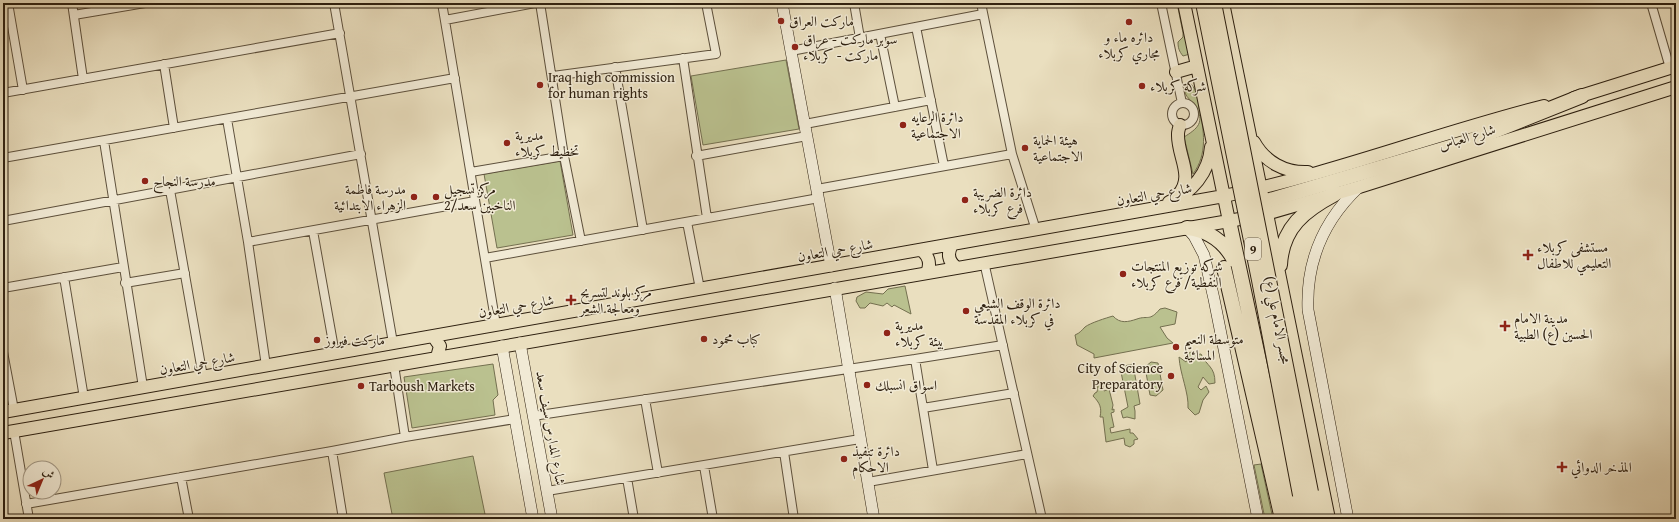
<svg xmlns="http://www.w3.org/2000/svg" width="1679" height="522" font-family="'Gentium Book Plus',Amiri,serif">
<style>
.green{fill:#bac18f;stroke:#747050}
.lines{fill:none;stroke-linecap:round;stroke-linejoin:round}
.street-casing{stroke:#5d503c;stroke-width:10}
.secondary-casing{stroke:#2e2010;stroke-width:12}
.primary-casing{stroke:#2e2010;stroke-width:14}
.highway-casing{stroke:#2e2010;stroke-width:16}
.street{stroke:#f1ead5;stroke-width:8}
.secondary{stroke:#f1ead5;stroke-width:11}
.primary{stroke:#eadfbf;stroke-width:12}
.highway{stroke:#eadfbf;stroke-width:14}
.highway-bridge-casing{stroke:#2e2010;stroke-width:16;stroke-linecap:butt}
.highway-bridge{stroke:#eadfbf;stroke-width:14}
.poi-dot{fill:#8f2418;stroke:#f1ead5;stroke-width:1.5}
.labels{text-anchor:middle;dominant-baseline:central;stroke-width:3;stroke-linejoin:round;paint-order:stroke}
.shield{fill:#f1ead5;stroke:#685d4b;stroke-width:1}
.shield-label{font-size:13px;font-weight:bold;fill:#2e2010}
.poi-label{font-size:14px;fill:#2e2010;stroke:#f1ead5;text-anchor:start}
.street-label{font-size:14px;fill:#2e2010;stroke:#f1ead5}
</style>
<rect width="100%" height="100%" fill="#eadfbf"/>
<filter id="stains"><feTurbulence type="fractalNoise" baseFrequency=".005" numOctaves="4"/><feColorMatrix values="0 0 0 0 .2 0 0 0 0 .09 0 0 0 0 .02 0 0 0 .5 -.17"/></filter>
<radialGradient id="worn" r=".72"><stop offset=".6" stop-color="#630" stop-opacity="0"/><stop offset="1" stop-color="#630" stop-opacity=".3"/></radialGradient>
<path class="green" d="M 1177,3 L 1181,3 L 1190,54 L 1183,56 C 1179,51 1178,48 1178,42 L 1183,37 L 1183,33 Z
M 786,60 L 799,129 L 703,145 L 691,76 Z
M 1191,84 C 1197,90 1198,100 1199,108 C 1204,130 1208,154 1193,174 L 1184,137 C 1197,129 1206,122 1195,106 C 1192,101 1187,98 1185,93 L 1186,87 Z
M 560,161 L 573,235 L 497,248 L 484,174 Z
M 905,286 L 911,314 L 894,305 L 892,307 L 887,303 L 883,306 L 870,303 L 865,308 L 860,308 L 856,301 L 857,297 L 866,292 L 883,294 L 888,289 Z
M 1165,308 L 1177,312 L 1175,324 L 1160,327 L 1167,338 L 1173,343 L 1094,358 L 1094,354 L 1077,345 L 1075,335 C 1080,333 1082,330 1085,327 C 1090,323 1106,318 1113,316 C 1120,324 1128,322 1137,319 C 1148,315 1149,322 1160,309 Z
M 1194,351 L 1195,355 L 1201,354 C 1207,367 1215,366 1215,383 L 1209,384 L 1203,377 L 1198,387 L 1201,390 L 1206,386 L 1209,392 L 1203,400 L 1199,413 L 1195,415 L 1188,408 C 1189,393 1180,374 1179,357 L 1186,362 L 1189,353 Z
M 1151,362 L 1158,363 L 1163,390 L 1156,396 L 1150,395 L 1145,367 Z
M 493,364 L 498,395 L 493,400 L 495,415 L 412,428 L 404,377 Z
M 1133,364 L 1140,404 L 1134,406 L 1135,411 L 1135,419 L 1127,417 L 1123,418 L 1121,411 L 1128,407 L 1120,367 Z
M 1102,382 L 1104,391 L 1109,389 L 1113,405 L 1112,410 L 1114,409 L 1114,412 L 1111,413 L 1114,427 L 1110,428 L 1111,433 L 1130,429 L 1130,433 L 1133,433 L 1138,439 L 1134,440 L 1134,444 L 1130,447 L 1125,445 L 1124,438 L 1106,442 L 1103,417 L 1100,417 C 1102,408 1100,403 1093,396 L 1095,393 L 1097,392 L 1098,385 Z
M 473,456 L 486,519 L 393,519 L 384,473 Z
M 1261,464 L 1273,519 L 1265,519 L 1254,465 Z"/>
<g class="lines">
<defs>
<path id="street" d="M 8,3 L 23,90
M 72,3 L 83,79
M 334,3 L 393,343
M 442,3 L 496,325
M 540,3 L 564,156 L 581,241
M 854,3 L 860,38
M 981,3 L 1012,154 L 1036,230
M 1161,3 L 1182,103
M 1651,3 L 1670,68
M 74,15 L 145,3
M 445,20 L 535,3
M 916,27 L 944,166
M 880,34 L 895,107
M 791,51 L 983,14
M 683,58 L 707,218
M 164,64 L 174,128
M 615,67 L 643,230
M 553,76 L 716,54 L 706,3
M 3,93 L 340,33
M1172 114a11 11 0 1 1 22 0a11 11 0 1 1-22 0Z
M 227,119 L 248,242 L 266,366
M 805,124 L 931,100
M 104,141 L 143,387
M 696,156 L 807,136
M 3,158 L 455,78
M 471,172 L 564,156
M 817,189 L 1012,154
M 170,190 L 203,377
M 3,221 L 361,154
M 687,222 L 700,289
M 313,231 L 335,354
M 248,242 L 475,201
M 485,258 L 819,198
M 984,262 L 1042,519
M 64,277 L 84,398
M 125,283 L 185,273
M 3,288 L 123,267
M 3,352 L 14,410
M 915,359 L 933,470
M 645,399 L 658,473
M 923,408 L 1014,393
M 533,416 L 915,359 L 1003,345
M 14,431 L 29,519
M 405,437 L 515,419
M 332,451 L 343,519
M 784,452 L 794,519
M 704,466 L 713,519
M 181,477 L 189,519
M 627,478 L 634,519
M 868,482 L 1027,454
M 547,491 L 860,439
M 26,504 L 332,451 L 405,437 L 394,365"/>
<path id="secondary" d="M 782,3 L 831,266
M 1187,228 L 1194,236 L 1204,255 L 1214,299 L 1258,519
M 835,288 L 874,519
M 520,343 L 552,519
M 502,346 L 533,519
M 1348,519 L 1308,310 C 1306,261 1324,220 1359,187"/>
<path id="primary" d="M 1184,3 L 1229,221
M 1223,3 L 1266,214
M 1176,72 L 1197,66
M 1574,98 L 1676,66
M 1254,142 C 1265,162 1285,173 1308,172
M 1178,195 C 1195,176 1177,156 1178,134 C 1178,132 1179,128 1180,125
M 1169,202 C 1192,193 1209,172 1211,147
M 952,245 C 947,253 948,261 956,267
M 921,250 C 929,256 931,264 927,272
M 433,336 L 440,346 L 437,357
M 3,412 L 1224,196 C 1332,174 1437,133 1544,106
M 3,433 L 1229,221 L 1266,214 L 1359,187 L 1676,87"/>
<path id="highway" d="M 1270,200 L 1467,142 L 1582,96
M 1266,214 L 1328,519
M 1229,221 L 1293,519
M 1187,228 C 1207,230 1224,241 1234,260
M 1280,265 C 1282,227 1305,210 1335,194
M 1224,268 L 1282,519
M 1311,492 L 1317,519
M 1300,495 L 1304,519"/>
</defs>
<use href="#street" class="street-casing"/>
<use href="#secondary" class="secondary-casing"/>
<use href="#primary" class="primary-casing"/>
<use href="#highway" class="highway-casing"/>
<use href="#street" class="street"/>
<use href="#secondary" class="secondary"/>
<use href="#primary" class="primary"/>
<use href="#highway" class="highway"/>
<defs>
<path id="highway-bridge" d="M 1203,3 L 1259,280 L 1300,495
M 1214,3 L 1311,492"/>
</defs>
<use href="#highway-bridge" class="highway-bridge-casing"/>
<use href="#highway-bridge" class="highway-bridge"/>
</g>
<g class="poi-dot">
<circle cx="781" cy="21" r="4"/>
<circle cx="1129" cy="22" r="4"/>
<circle cx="795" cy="47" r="4"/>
<circle cx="540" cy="85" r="4"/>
<circle cx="1142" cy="86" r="4"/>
<circle cx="903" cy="125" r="4"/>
<circle cx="507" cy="143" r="4"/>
<circle cx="1025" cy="148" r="4"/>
<circle cx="145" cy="181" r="4"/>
<circle cx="414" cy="197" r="4"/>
<circle cx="436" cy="197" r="4"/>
<circle cx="965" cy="200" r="4"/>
<path d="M1526 249h4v4h4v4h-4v4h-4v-4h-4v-4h4z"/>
<circle cx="1123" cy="274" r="4"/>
<path d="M569 294h4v4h4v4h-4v4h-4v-4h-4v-4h4z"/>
<circle cx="966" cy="311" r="4"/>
<path d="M1503 320h4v4h4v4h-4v4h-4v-4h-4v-4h4z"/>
<circle cx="887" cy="333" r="4"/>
<circle cx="704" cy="339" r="4"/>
<circle cx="317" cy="340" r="4"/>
<circle cx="1176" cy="347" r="4"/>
<circle cx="1171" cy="376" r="4"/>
<circle cx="867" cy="385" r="4"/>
<circle cx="361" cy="386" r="4"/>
<circle cx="844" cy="459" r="4"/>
<path d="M1560 461h4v4h4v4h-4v4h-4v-4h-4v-4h4z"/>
</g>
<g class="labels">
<rect class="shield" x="1245" y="238" width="16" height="22" rx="3"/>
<g class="shield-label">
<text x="1253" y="249">9</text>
</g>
<g class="poi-label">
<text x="789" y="21">ماركت العراق</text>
<text x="1129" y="37" text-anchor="middle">دائره ماء و<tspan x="1129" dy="16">مجاري كربلاء</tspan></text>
<text x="803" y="39">سوبر ماركت - عراق<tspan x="803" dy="16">ماركت - كربلاء</tspan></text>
<text x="548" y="77">Iraq high commission<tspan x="548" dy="16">for human rights</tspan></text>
<text x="1150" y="86">شركة كربلاء</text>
<text x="911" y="117">دائرة الرعايه<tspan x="911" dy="16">الاجتماعية</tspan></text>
<text x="515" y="135">مديرية<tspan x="515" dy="16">تخطيط كربلاء</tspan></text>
<text x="1033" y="140">هيئة الحماية<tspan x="1033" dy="16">الاجتماعية</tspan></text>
<text x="153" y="181">مدرسة النجاح</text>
<text x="406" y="189" text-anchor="end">مدرسة فاطمة<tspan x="406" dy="16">الزهراء الابتدائية</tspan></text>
<text x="444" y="189">مركز تسجيل<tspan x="444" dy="16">الناخبين سعد/2</tspan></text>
<text x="973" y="192">دائرة الضريبة<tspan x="973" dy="16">فرع كربلاء</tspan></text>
<text x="1537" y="247">مستشفى كربلاء<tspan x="1537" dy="16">التعليمي للاطفال</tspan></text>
<text x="1131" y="266">شركه توزيع المنتجات<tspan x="1131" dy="16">النفطية/ فرع كربلاء</tspan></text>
<text x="580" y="292">مركز بلوند لتسريح<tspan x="580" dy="16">ومعالجة الشعر</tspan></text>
<text x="974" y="303">دائرة الوقف الشيعي<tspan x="974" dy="16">في كربلاء المقدسة</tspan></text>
<text x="1514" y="318">مدينة الامام<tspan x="1514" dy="16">الحسين (ع) الطبية</tspan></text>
<text x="895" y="325">مديرية<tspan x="895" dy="16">بيئة كربلاء</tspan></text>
<text x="712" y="339">كباب محمود</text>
<text x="1184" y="339">متوسطة النعيم<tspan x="1184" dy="16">المسائية</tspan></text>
<text x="325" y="340">ماركت فيروز</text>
<text x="1163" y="368" text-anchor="end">City of Science<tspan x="1163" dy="16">Preparatory</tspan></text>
<text x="875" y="385">اسواق انسبلك</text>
<text x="369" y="386">Tarboush Markets</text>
<text x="852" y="451">دائرة تنفيذ<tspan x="852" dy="16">الاحكام</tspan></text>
<text x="1571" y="467">المذخر الدوائي</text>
</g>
<g class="street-label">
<text transform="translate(1467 137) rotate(-17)">شارع العباس</text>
<text transform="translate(1154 194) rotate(-10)">شارع حي التعاون</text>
<text transform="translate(835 250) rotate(-10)">شارع حي التعاون</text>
<text transform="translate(516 306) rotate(-10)">شارع حي التعاون</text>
<text transform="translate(1278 320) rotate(79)">مجسر الامام علي (ع)</text>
<text transform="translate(197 363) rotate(-10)">شارع حي التعاون</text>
<text transform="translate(551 428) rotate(80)">شارع المدارس سيف سعد</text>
</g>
</g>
<rect width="1679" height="522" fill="none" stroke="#eadfbf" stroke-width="16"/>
<rect x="4" y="4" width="1671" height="514" fill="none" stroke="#2e2010" stroke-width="2"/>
<rect x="8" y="8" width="1663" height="506" fill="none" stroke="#2e2010"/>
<g transform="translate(42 480) rotate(44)"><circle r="19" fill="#f1ead5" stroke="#a39986"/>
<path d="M0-3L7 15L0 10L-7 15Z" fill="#8f2418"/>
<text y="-6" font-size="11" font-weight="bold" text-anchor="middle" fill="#2e2010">ش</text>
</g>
<rect width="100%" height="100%" filter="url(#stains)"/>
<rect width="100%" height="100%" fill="url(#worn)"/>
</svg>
